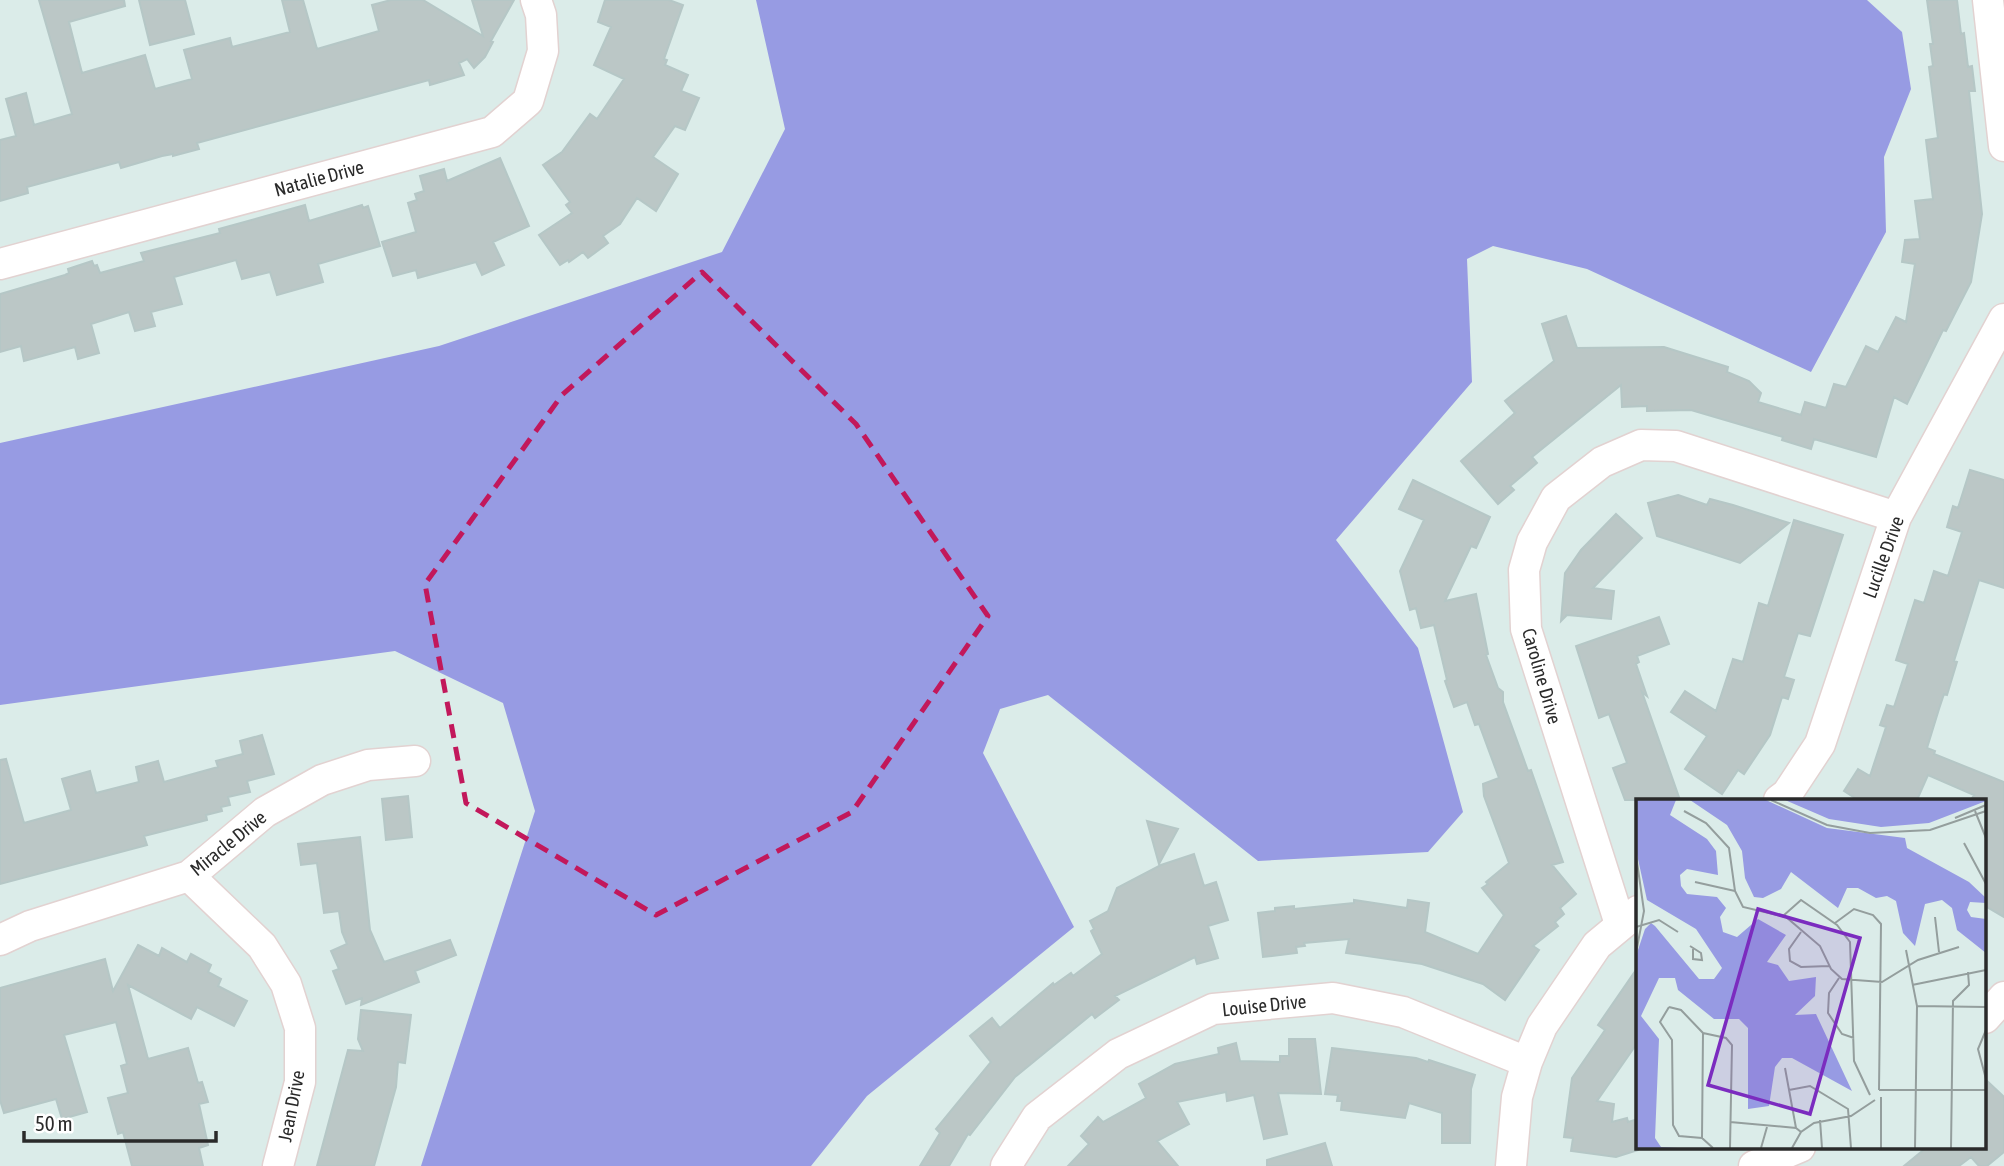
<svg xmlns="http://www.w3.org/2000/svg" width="2004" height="1166" font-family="'Asap Condensed',sans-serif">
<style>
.green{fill:#979be3}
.building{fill:#bbc7c6;stroke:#b5c7c6;stroke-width:2}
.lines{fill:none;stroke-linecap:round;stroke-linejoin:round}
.minor-casing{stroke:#e2d2d1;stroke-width:33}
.minor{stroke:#fff;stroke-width:30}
.marked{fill:none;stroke:#c2185b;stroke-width:5;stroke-dasharray:14 9;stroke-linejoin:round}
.labels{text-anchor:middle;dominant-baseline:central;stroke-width:5;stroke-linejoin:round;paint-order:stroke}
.street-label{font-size:19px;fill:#2a2a2a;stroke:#fff}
.inset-road{fill:none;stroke:#949e9d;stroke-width:2}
.view{fill:#7b2cbf;fill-opacity:0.15;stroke:#7b2cbf;stroke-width:3.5}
.inset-edge{fill:none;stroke:#2a2a2a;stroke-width:3.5}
</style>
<rect width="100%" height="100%" fill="#dbece9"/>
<path class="green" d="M 756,0 L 1867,0 L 1902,32 L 1911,89 L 1884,157 L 1886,232 L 1811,372 L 1587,269 L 1493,246 L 1467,259 L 1472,382 L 1336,540 L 1418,648 L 1463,812 L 1428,852 L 1258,861 L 1048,695 L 1000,709 L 983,753 L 1074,927 L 867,1096 L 811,1166 L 421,1166 L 535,811 L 503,703 L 395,651 L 0,705 L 0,443 L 439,346 L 722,252 L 785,129 Z"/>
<path class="building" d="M 39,0 L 124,0 L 125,6 L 69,22 L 82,73 L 145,55 L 155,89 L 192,79 L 184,50 L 230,38 L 232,47 L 290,32 L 282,0 L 303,0 L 317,49 L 379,31 L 372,5 L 391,0 L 423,0 L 483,36 L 472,0 L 514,0 L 491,41 L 493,42 L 485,57 L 474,68 L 467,59 L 459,63 L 464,75 L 430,85 L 429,80 L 197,143 L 199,149 L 173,156 L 173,154 L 162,156 L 121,168 L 119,162 L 27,187 L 28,193 L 0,201 L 0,140 L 16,136 L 6,99 L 26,93 L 34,125 L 72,114 Z
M 139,0 L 185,0 L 194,34 L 150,45 Z
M 605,0 L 669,0 L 683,5 L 664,59 L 667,60 L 665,65 L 688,75 L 681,91 L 699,98 L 685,130 L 675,126 L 653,157 L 678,174 L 656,211 L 637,198 L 620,224 L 603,236 L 608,243 L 588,258 L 583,252 L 569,262 L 568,260 L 560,265 L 539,235 L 572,213 L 566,205 L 570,202 L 543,165 L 562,152 L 590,114 L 597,119 L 624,79 L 594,65 L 611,27 L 598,22 Z
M 1927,0 L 1957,0 L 1961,34 L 1964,33 L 1968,67 L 1972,66 L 1975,91 L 1969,91 L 1982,214 L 1971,282 L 1946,331 L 1943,330 L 1907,404 L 1894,397 L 1876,457 L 1814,439 L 1811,449 L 1782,440 L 1783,437 L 1691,410 L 1647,411 L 1647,406 L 1622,407 L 1621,385 L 1532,457 L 1537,463 L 1510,486 L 1514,490 L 1498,504 L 1461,461 L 1515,413 L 1505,401 L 1554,361 L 1542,324 L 1566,316 L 1577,348 L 1664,347 L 1728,367 L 1727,372 L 1749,381 L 1761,393 L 1758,402 L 1801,415 L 1805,402 L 1826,408 L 1834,384 L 1846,387 L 1866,346 L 1878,352 L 1896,317 L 1906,322 L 1915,264 L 1902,262 L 1905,240 L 1920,239 L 1915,201 L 1933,199 L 1926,140 L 1938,138 L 1929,67 L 1933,66 L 1930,44 L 1933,44 Z
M 500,158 L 529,226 L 493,242 L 504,265 L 482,275 L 476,262 L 418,278 L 416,270 L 393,276 L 382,242 L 416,232 L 408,203 L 417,200 L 415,194 L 424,191 L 420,176 L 444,169 L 447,181 Z
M 305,205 L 309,221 L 362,205 L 363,208 L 368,206 L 380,246 L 318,264 L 323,282 L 277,295 L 270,272 L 242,279 L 236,260 L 174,277 L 182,304 L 151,312 L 155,326 L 135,331 L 129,312 L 91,324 L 99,353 L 78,359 L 75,347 L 24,361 L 21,346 L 0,352 L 0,294 L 65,275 L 69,273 L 68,269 L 92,261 L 94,266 L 97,265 L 100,273 L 144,261 L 141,253 L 220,233 L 219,229 Z
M 1970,470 L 2004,480 L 2004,588 L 1979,580 L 1954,661 L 1957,662 L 1947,695 L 1944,694 L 1939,709 L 1927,748 L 1935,751 L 1934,754 L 2004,782 L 2004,917 L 1985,906 L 1985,800 L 1971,800 L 1974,795 L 1928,775 L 1917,800 L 1858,800 L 1844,791 L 1858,769 L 1870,776 L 1886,727 L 1880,725 L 1887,705 L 1894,707 L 1908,664 L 1896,660 L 1915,600 L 1924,603 L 1934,571 L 1948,576 L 1962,532 L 1947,527 L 1953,506 L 1958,508 Z
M 1413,480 L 1490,517 L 1476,548 L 1471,546 L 1445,601 L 1476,594 L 1488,654 L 1486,655 L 1498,688 L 1503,692 L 1503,702 L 1528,771 L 1531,770 L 1563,862 L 1552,865 L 1576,894 L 1560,908 L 1564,914 L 1555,922 L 1558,926 L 1533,946 L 1539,950 L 1505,1000 L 1483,984 L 1422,964 L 1346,953 L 1349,939 L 1304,943 L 1305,946 L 1296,947 L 1297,953 L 1263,957 L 1258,913 L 1275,911 L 1275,908 L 1294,906 L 1294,909 L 1354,903 L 1354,900 L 1407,908 L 1408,900 L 1429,903 L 1425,932 L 1478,954 L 1504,915 L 1482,888 L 1488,884 L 1486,882 L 1509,863 L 1484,796 L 1483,784 L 1499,778 L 1479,724 L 1475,725 L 1467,702 L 1454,707 L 1445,681 L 1447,680 L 1434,625 L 1421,628 L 1416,608 L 1410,610 L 1400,571 L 1424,520 L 1399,509 Z
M 1678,495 L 1707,505 L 1710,499 L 1733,505 L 1789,523 L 1740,563 L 1657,536 L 1648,503 Z
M 1616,514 L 1642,538 L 1593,588 L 1614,591 L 1611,619 L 1567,615 L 1561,621 L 1565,573 L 1581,550 Z
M 1794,520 L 1843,535 L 1810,636 L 1798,633 L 1784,677 L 1794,680 L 1788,699 L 1782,697 L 1770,735 L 1744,774 L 1738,770 L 1722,794 L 1685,769 L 1707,736 L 1671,712 L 1685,691 L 1716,711 L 1733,659 L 1743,662 L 1759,603 L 1768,606 Z
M 1659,617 L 1669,644 L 1637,656 L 1639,662 L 1636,664 L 1647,696 L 1642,692 L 1680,800 L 1625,800 L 1613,768 L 1627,763 L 1609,714 L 1599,718 L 1576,646 Z
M 262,735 L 274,774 L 247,781 L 250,792 L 228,797 L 230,805 L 221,807 L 222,811 L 206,815 L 207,820 L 144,836 L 147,845 L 0,884 L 0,760 L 6,759 L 24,823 L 71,810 L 62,779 L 90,771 L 96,793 L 139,782 L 136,767 L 158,761 L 164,782 L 218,767 L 216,761 L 243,754 L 240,741 Z
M 408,796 L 412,837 L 386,840 L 382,799 Z
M 1147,821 L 1178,829 L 1159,864 Z
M 360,837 L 370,930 L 384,962 L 450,940 L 456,955 L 415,971 L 419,982 L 361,1005 L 362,998 L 346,1004 L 333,971 L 339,969 L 331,951 L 347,944 L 342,932 L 339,911 L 324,913 L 317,863 L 301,865 L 298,844 Z
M 1194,854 L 1204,886 L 1216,882 L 1228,920 L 1208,926 L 1218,958 L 1197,964 L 1195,957 L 1115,996 L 1119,1000 L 1095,1018 L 1092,1014 L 1015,1077 L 970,1135 L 968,1134 L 949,1166 L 920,1166 L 940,1133 L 936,1129 L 991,1062 L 970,1036 L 992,1018 L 1000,1028 L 1053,983 L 1054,985 L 1071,973 L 1073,976 L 1102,954 L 1091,931 L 1094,929 L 1090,921 L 1108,911 L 1117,888 L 1161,865 Z
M 138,945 L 159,956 L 162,948 L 187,962 L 191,954 L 211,965 L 208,972 L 221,979 L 218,986 L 247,1001 L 234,1026 L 197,1007 L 191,1019 L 128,985 L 148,1059 L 188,1048 L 198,1083 L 202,1082 L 208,1102 L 199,1104 L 208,1145 L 199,1148 L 203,1166 L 132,1166 L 123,1132 L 118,1134 L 108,1098 L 128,1093 L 121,1066 L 127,1064 L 116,1022 L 64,1035 L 87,1112 L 62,1119 L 56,1099 L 4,1113 L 0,1100 L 0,988 L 105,959 L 113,991 Z
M 1638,967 L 1638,1042 L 1597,1101 L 1614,1104 L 1612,1122 L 1627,1118 L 1628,1122 L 1638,1119 L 1638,1150 L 1616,1157 L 1571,1151 L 1573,1138 L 1564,1137 L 1572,1078 L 1605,1030 L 1598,1025 Z
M 361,1010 L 411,1015 L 405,1063 L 398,1062 L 396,1087 L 374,1166 L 317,1166 L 348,1050 L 363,1051 L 358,1039 Z
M 1289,1039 L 1315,1039 L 1321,1094 L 1278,1093 L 1287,1134 L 1264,1139 L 1254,1095 L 1227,1101 L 1226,1092 L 1177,1102 L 1189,1124 L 1157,1141 L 1178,1166 L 1068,1166 L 1089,1144 L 1081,1136 L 1098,1117 L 1103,1122 L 1146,1098 L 1139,1084 L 1175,1064 L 1219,1054 L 1218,1048 L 1236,1043 L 1240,1061 L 1280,1062 L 1280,1056 L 1289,1056 Z
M 1332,1048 L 1416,1058 L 1428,1062 L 1429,1060 L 1475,1075 L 1471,1089 L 1470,1143 L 1442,1143 L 1442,1113 L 1409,1103 L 1405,1118 L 1341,1110 L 1342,1101 L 1337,1101 L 1338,1095 L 1325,1094 Z
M 1985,1079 L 2004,1097 L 2004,1152 L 1987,1166 L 1979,1166 L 1971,1157 L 1959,1166 L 1904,1166 L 1927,1147 L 1985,1147 Z
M 1325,1143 L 1332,1166 L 1267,1166 L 1267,1160 Z"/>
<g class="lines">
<defs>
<path id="minor" d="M 1988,0 L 2004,146
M 0,264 L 492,132 L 528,101 L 543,51 L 541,15 L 536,0
M 1779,800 L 1787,794 L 1820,744 L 1896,517 L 2004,319
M 189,876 L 262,946 L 286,984 L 300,1028 L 300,1082 L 278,1166
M 1620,924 L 1526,629 L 1524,570 L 1532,542 L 1556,498 L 1602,462 L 1641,445 L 1676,446 L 1896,517
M 0,940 L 30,926 L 189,876 L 265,812 L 322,780 L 368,765 L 415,761
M 1985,1018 L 2004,997
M 1006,1166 L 1037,1117 L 1118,1054 L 1213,1009 L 1333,998 L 1403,1012 L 1527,1062
M 1511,1166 L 1517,1097 L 1527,1062 L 1542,1026 L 1597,945 L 1638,911
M 1754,1166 L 1800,1147"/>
</defs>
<use href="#minor" class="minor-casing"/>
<use href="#minor" class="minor"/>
</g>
<path class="marked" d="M 702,272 L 856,424 L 988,616 L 852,812 L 656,915 L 466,803 L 425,584 L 562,395 Z"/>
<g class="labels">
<g class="street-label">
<text transform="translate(319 178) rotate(-15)">Natalie Drive</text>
<text transform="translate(1883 557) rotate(-70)">Lucille Drive</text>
<text transform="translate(1542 676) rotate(74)">Caroline Drive</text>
<text transform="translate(228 843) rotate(-39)">Miracle Drive</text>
<text transform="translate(1264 1005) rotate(-6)">Louise Drive</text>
<text transform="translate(291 1106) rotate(-79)">Jean Drive</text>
</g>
</g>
<g transform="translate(1636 799)">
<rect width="350" height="350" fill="#dbece9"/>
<path d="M 0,1 L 40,1 L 34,16 L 71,40 L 80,52 L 82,76 L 51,70 L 44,76 L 45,87 L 51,95 L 81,98 L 90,109 L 84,118 L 87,133 L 101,138 L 122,120 L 150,136 L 131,163 L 142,166 L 153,182 L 180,178 L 179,197 L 159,216 L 180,215 L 216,292 L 156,259 L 146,259 L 139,268 L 133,307 L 112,310 L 112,229 L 103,220 L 78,220 L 42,191 L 39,179 L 23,179 L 5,217 L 23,240 L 19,339 L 25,348 L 42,349 L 0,349 L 0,157 L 9,130 L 15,124 L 19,127 L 63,180 L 78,180 L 86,169 L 60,130 L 11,101 L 0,51 ZM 54,1 L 130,1 L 191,29 L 269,39 L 271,49 L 333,83 L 350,99 L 350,104 L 334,103 L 331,111 L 335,118 L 350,120 L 350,154 L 321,131 L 316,109 L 306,101 L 289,105 L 279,147 L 267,134 L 260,102 L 251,97 L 240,99 L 222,89 L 211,89 L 202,109 L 155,73 L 145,90 L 127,99 L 118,98 L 109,79 L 106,52 L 91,26 ZM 149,1 L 350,1 L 350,2 L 293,24 L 245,28 L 193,20 Z" fill="#979be3"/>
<path class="inset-road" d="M 135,1 L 191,26 L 234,34 L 294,31 L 350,12M 48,12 L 70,24 L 93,49 L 99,92 L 107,108 L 150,118 L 184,147 L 195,170 L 206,180 L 246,183 L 282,161 L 323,148M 339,12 L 350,39M 319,19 L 350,6M 328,44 L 350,85M 0,56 L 8,112 L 0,154M 59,83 L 99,92M 147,117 L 165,101 L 201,126 L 214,143 L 218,262 L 234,296M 299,118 L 303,153M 199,124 L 218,110 L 237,116 L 245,125 L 243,291M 0,128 L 23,121 L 42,133M 165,133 L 153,150 L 154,162 L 165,168 L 193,167M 54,147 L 65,154 L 66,161 L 57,160 L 57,150M 270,151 L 281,207 L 279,349M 203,179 L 193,194 L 192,214 L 206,235 L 218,239M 276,186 L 350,171M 281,207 L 350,208M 33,208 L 24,223 L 36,241 L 37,326 L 43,337 L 66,339 L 77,349M 33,208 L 45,211 L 67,234 L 66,339M 350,231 L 342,250 L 350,280M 67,234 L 90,239 L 96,246 L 94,349M 149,269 L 160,329M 153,291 L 174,287 L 212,310 L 215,349M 243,291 L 350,291M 184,321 L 186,349M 94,323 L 160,329 L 165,333M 125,349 L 131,328M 156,349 L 165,333 L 178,324 L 215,317 L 239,301M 245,349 L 245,298M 315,349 L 317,202 L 333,186 L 332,173"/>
<path class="view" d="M 122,110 L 224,139 L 174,315 L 72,286 Z"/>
<rect width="350" height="350" class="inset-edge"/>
</g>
<path d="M24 1131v10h192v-10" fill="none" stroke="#2a2a2a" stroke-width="3.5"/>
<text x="35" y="1131" font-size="21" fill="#2a2a2a" stroke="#ffffff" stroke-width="5" paint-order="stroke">50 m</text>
</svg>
